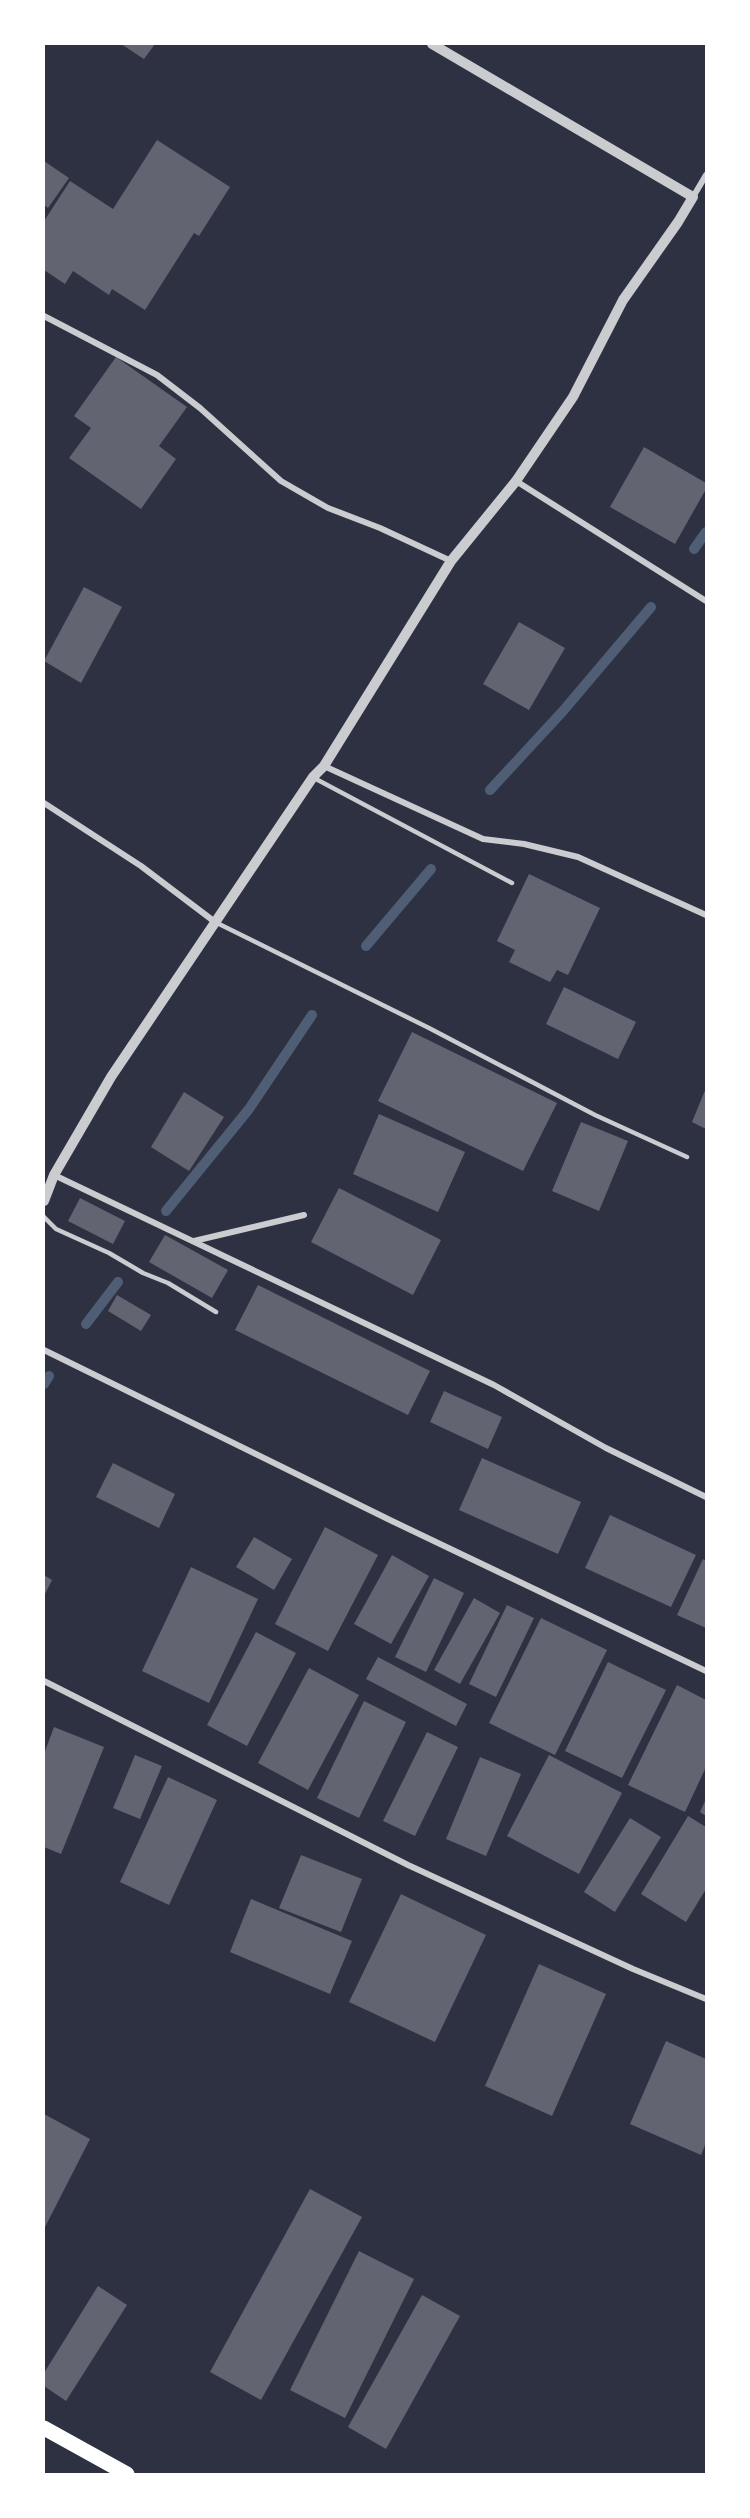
<svg xmlns="http://www.w3.org/2000/svg" width="750" height="2518" font-family="Overpass,sans-serif">
<style>
.lines{fill:none;stroke-linecap:round;stroke-linejoin:round}
.stream{stroke:#4f5d75;stroke-width:10}
.building{fill:#626471}
.service{stroke:#caccd0;stroke-width:4.5}
.minor{stroke:#caccd0;stroke-width:6}
.tertiary{stroke:#caccd0;stroke-width:10}
.primary{stroke:#fff;stroke-width:15}
</style>
<rect width="100%" height="100%" fill="#2d3142"/>
<g class="lines">
<path class="stream" d="M 694,549 L 706,532
M 490,790 L 563,711 L 651,607
M 366,946 L 431,869
M 166,1211 L 249,1109 L 312,1015
M 86,1324 L 118,1282
M 44,1384 L 49,1376"/>
</g>
<path class="building" d="M 121,44 L 155,44 L 144,59 Z
M 157,140 L 230,187 L 199,236 L 194,233 L 145,310 L 112,289 L 109,295 L 73,271 L 65,284 L 44,270 L 44,221 L 70,181 L 113,209 Z
M 44,161 L 69,178 L 48,208 L 44,205 Z
M 116,357 L 187,407 L 159,446 L 176,459 L 141,509 L 69,458 L 91,428 L 74,416 Z
M 644,447 L 706,483 L 706,489 L 675,544 L 610,507 Z
M 84,587 L 122,607 L 81,683 L 44,661 Z
M 519,622 L 565,648 L 529,710 L 483,684 Z
M 529,874 L 600,908 L 568,975 L 557,970 L 550,982 L 509,962 L 515,950 L 497,941 Z
M 564,987 L 636,1022 L 618,1059 L 546,1024 Z
M 412,1032 L 557,1103 L 523,1171 L 378,1101 Z
M 706,1088 L 706,1129 L 692,1122 Z
M 184,1092 L 224,1117 L 189,1171 L 151,1147 Z
M 379,1114 L 465,1152 L 438,1212 L 353,1174 Z
M 581,1122 L 628,1141 L 599,1211 L 552,1191 Z
M 339,1188 L 441,1240 L 413,1295 L 311,1242 Z
M 80,1198 L 125,1221 L 113,1244 L 68,1221 Z
M 165,1235 L 228,1270 L 212,1298 L 149,1262 Z
M 258,1285 L 430,1371 L 408,1415 L 235,1330 Z
M 117,1295 L 151,1315 L 141,1331 L 108,1311 Z
M 444,1391 L 502,1417 L 488,1449 L 430,1422 Z
M 482,1458 L 581,1502 L 558,1554 L 459,1510 Z
M 113,1463 L 175,1494 L 159,1528 L 96,1497 Z
M 610,1515 L 696,1555 L 671,1607 L 585,1568 Z
M 325,1527 L 378,1555 L 328,1651 L 275,1624 Z
M 254,1537 L 292,1559 L 274,1590 L 236,1567 Z
M 392,1555 L 429,1576 L 391,1644 L 354,1624 Z
M 703,1559 L 706,1561 L 706,1628 L 677,1615 Z
M 191,1567 L 258,1599 L 209,1703 L 142,1671 Z
M 44,1575 L 52,1580 L 44,1596 Z
M 434,1578 L 464,1593 L 426,1672 L 395,1657 Z
M 474,1598 L 500,1613 L 460,1684 L 434,1670 Z
M 507,1605 L 534,1618 L 496,1697 L 469,1684 Z
M 541,1618 L 607,1650 L 555,1755 L 489,1723 Z
M 256,1632 L 296,1653 L 247,1746 L 207,1725 Z
M 378,1657 L 467,1704 L 456,1726 L 366,1679 Z
M 608,1662 L 666,1690 L 622,1778 L 565,1751 Z
M 309,1668 L 359,1695 L 308,1790 L 258,1763 Z
M 677,1685 L 706,1700 L 706,1767 L 685,1812 L 628,1785 Z
M 364,1701 L 406,1722 L 359,1818 L 317,1798 Z
M 54,1727 L 104,1747 L 61,1854 L 44,1847 L 44,1754 Z
M 427,1732 L 458,1747 L 415,1836 L 383,1821 Z
M 135,1755 L 162,1766 L 140,1819 L 113,1808 Z
M 549,1755 L 622,1793 L 579,1874 L 507,1836 Z
M 480,1757 L 521,1774 L 486,1856 L 446,1839 Z
M 168,1777 L 217,1800 L 169,1905 L 120,1882 Z
M 706,1799 L 706,1816 L 700,1812 Z
M 688,1816 L 706,1827 L 706,1889 L 686,1922 L 641,1894 Z
M 630,1818 L 661,1837 L 615,1912 L 584,1892 Z
M 301,1855 L 362,1879 L 341,1932 L 279,1908 Z
M 401,1894 L 486,1935 L 435,2042 L 349,2002 Z
M 251,1899 L 352,1941 L 330,1994 L 230,1952 Z
M 539,1964 L 606,1994 L 552,2116 L 485,2086 Z
M 666,2041 L 706,2059 L 706,2143 L 701,2155 L 630,2124 Z
M 44,2114 L 90,2139 L 44,2229 Z
M 310,2189 L 362,2217 L 261,2400 L 210,2372 Z
M 359,2251 L 414,2279 L 345,2418 L 290,2390 Z
M 98,2286 L 127,2305 L 66,2401 L 44,2386 L 44,2373 Z
M 422,2295 L 460,2316 L 386,2449 L 348,2427 Z"/>
<g class="lines">
<path class="service" d="M 314,778 L 512,883
M 215,922 L 429,1028 L 595,1115 L 687,1157
M 44,1217 L 56,1229 L 109,1253 L 143,1273 L 168,1283 L 216,1312"/>
<path class="minor" d="M 693,197 L 706,175
M 44,316 L 157,375 L 200,408 L 281,481 L 328,508 L 380,528 L 451,561
M 516,481 L 706,601
M 324,766 L 483,839 L 524,844 L 578,857 L 706,915
M 44,803 L 141,866 L 215,922
M 54,1175 L 494,1385 L 606,1448 L 706,1497
M 194,1241 L 304,1215
M 44,1350 L 392,1521 L 706,1671
M 44,1681 L 408,1865 L 633,1969 L 706,1999"/>
<path class="tertiary" d="M 44,1201 L 54,1175 L 111,1077 L 313,777 L 324,766 L 451,561 L 516,481 L 573,397 L 623,300 L 678,222 L 693,197 L 432,44"/>
<path class="primary" d="M 44,2428 L 127,2474"/>
</g>
<rect width="750" height="2518" fill="none" stroke="#ffffff" stroke-width="90"/>
</svg>
